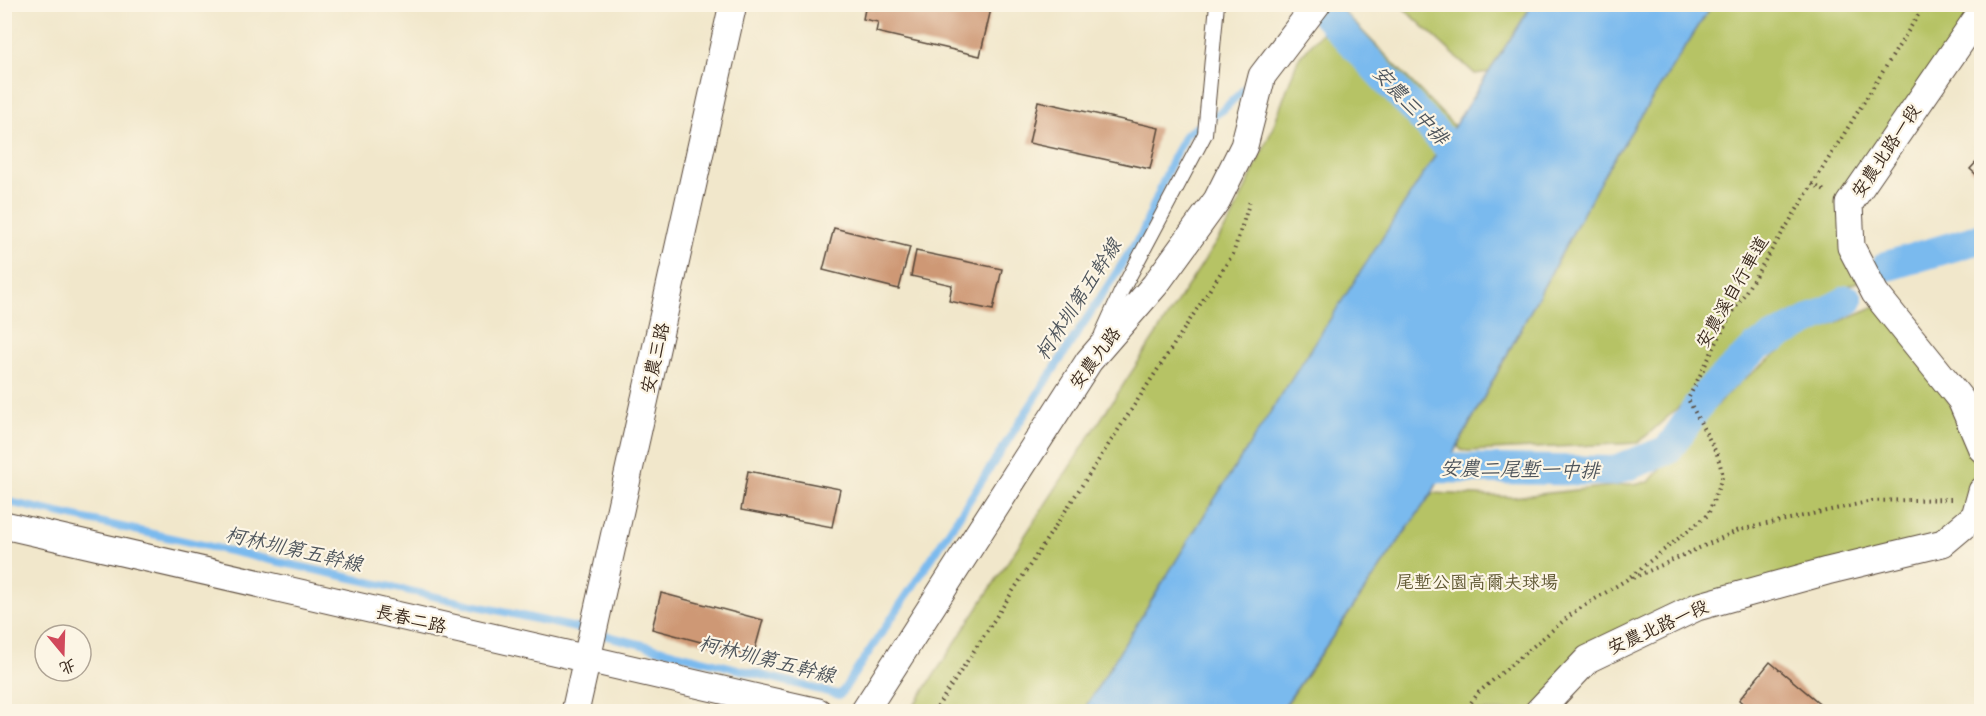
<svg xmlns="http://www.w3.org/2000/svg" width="1986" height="716" font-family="'Shantell Sans','LXGW WenKai TC',sans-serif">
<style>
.green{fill:#b6c365;stroke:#787642;stroke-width:1.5}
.water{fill:#7abaee;stroke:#5a7286;stroke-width:1.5}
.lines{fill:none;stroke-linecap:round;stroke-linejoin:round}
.stream{stroke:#7abaee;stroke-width:8}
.canal{stroke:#7abaee;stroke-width:30}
.building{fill:#ce9875}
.lane-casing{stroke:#564638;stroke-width:16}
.street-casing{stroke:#564638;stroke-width:29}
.path{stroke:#564638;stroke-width:4;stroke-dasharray:1.5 4.5;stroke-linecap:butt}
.lane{stroke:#fff;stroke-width:14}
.street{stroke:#fff;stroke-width:27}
.labels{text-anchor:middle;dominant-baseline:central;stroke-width:4.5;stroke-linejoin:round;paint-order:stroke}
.street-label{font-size:18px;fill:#3b2a1e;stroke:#fcf5e5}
.park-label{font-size:18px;fill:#605833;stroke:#fcf5e5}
.water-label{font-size:20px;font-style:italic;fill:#4e555c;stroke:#fcf5e5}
</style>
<rect width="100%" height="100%" fill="#fcf5e5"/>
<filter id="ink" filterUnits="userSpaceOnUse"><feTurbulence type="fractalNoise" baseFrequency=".0167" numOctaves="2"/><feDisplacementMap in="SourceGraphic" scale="12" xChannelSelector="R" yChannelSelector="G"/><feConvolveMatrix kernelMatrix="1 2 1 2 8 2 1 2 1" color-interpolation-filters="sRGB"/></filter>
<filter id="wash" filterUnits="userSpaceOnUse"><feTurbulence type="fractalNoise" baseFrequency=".008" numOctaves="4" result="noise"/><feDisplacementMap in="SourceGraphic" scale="24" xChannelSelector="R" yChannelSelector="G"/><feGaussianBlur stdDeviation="1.35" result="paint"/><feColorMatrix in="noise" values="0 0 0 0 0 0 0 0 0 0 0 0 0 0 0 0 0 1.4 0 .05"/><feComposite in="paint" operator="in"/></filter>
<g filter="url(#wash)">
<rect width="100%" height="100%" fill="#f1e7cb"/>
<path class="green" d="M 1400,5 L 1532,5 L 1489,72 L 1475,74 Z
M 1712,5 L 1981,5 L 1849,204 L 1867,277 L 1788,315 L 1718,364 L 1688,399 L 1638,443 L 1468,451 L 1461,450 L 1458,446 L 1606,171 Z
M 1342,10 L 1454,126 L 1084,711 L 910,712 L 1232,218 L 1272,130 L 1298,59 Z
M 1883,303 L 1981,449 L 1981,491 L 1943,543 L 1827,571 L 1588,659 L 1538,711 L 1281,712 L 1432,493 L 1513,497 L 1649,482 L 1700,422 L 1739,383 L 1795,340 Z"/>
<path class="water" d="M 1532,5 L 1712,5 L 1606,171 L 1432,493 L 1281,711 L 1083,711 L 1203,517 Z"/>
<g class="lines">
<path class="stream" d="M 4,501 L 572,627 L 840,695 L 935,553 L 1142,233 L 1173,158 L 1186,134 L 1223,110 L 1252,81"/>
<path class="canal" d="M 1317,4 L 1325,14 L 1472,172
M 1887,266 L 1982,238
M 1407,478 L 1428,468 L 1613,471 L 1668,450 L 1707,393 L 1755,348 L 1848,300"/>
</g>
<g id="blocks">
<path class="building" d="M 866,4 L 973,4 L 991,9 L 980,56 L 876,32 L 878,22 L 863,19 Z
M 1038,101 L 1159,128 L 1150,169 L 1029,143 Z
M 1982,156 L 1982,180 L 1970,169 Z
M 834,228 L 910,247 L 899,289 L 823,270 Z
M 916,251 L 1002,269 L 993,310 L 949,301 L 952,285 L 911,276 Z
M 748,471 L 840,489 L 832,527 L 741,510 Z
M 661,593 L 763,620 L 753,656 L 652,629 Z
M 1770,662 L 1830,712 L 1752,712 L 1739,700 Z"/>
</g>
</g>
<g filter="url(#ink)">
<use href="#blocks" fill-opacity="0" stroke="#564638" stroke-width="1.5"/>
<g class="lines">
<defs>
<path id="lane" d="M 1102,334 L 1121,292 L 1205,134 L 1217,4"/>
<path id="street" d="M 1982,11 L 1849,204 L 1851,247 L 1875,293 L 1961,400 L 1982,449
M 4,525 L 818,712
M 575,712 L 733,4
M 864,712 L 1089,361 L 1155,285 L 1217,200 L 1244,146 L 1262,76 L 1317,4
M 1538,712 L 1588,659 L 1697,607 L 1827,571 L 1943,543 L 1975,516 L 1982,491"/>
</defs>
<use href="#lane" class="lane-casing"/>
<use href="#street" class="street-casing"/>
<path class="path" d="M 1812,184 L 1825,191
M 1633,578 L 1739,530 L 1872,501 L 1951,499
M 934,712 L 1233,254 L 1250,201
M 1464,712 L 1479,692 L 1574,612 L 1626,580 L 1708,515 L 1723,475 L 1717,454 L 1688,399 L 1728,320 L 1925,4"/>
<use href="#lane" class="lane"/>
<use href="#street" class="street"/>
</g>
</g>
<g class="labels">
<g class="street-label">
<text transform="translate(1886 151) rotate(-56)">安農北路一段</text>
<text transform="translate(1732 292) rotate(-60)">安農溪自行車道</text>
<text transform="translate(655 358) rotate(-77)">安農三路</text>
<text transform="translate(1095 358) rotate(-53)">安農九路</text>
<text transform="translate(411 619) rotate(13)">長春二路</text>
<text transform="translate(1658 627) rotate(-24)">安農北路一段</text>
</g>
<g class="park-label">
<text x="1477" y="582">尾塹公園高爾夫球場</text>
</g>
<g class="water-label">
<text transform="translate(1411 105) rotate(47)">安農三中排</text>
<text transform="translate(1078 299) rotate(-57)">柯林圳第五幹線</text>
<text transform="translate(1520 469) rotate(1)">安農二尾塹一中排</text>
<text transform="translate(294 549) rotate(13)">柯林圳第五幹線</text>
<text transform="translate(767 659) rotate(14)">柯林圳第五幹線</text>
</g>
</g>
<rect width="1986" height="716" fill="none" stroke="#fcf5e5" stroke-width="24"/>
<g transform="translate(63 653) rotate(161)"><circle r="28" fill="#fcf5e5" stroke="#afa495" stroke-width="1.5"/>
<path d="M0-4.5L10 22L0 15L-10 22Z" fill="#d1495b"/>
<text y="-9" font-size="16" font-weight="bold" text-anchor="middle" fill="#3b2a1e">北</text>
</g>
</svg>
